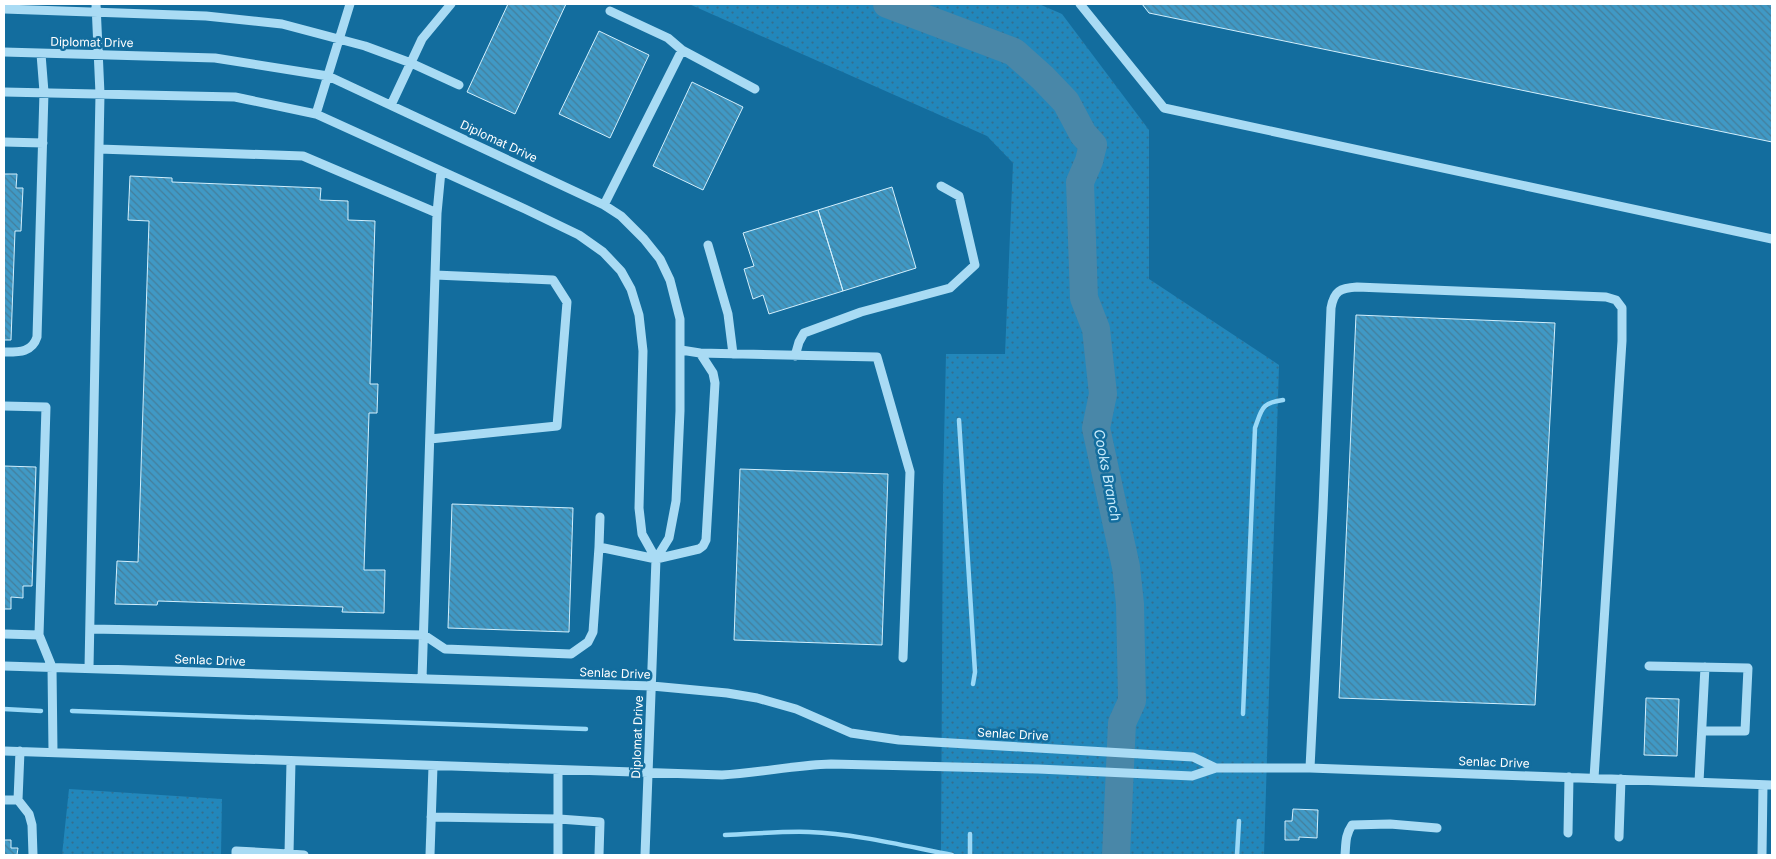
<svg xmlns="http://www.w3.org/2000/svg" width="1776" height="859" font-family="Inter,sans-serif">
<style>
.grass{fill:url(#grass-dots)}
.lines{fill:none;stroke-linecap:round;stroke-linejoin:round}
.stream{stroke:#9bd9f7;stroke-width:4.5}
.river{stroke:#4987a8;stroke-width:28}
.building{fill:url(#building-back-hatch);stroke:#d2effd}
.minor{stroke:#a9dbf4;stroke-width:9}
.labels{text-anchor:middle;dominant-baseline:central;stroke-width:5;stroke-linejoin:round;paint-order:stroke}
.street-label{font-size:12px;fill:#fff;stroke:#136d9e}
.water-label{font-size:14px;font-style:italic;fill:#c8ebfb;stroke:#136d9e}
</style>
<defs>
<pattern id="grass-dots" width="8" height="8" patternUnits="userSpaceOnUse" patternTransform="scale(1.25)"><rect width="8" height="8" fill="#2287bb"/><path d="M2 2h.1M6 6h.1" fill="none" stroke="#336f8f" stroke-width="1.8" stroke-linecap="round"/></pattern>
<pattern id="building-back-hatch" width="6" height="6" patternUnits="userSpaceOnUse" patternTransform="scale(1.25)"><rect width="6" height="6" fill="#4099c5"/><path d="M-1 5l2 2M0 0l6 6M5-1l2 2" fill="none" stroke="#447e9b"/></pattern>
</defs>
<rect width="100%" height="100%" fill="#136d9e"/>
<path class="grass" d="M 689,4 L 1039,4 L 1062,14 L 1149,130 L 1149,279 L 1279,365 L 1264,855 L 941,855 L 943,487 L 946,354 L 1005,354 L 1013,163 L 987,136 Z
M 69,789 L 222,799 L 221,855 L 62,855 Z"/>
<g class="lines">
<path class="stream" d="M 959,420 L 975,672 L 973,684
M 4,709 L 41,711
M 72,711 L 586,729
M 1243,714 L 1255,428 C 1262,409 1261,403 1283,400
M 970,834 L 970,855
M 725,835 C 753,834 781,831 809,832 C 857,834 905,846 952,855
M 1237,855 L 1239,821"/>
<path class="river" d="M 887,4 L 1014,52 L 1043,78 L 1066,102 L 1083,134 L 1093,145 L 1089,161 L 1080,182 L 1084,298 L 1096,329 L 1103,394 L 1096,428 L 1126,567 L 1130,604 L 1132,701 L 1122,723 L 1116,855"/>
</g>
<path class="building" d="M 508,4 L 566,4 L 515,114 L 467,92 Z
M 1142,4 L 1772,4 L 1772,142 L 1149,13 Z
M 599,31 L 649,55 L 610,138 L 559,114 Z
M 692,82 L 743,107 L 703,190 L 653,166 Z
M 4,166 L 4,174 L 17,174 L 16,188 L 23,188 L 21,231 L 15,231 L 11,340 L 4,340 Z
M 130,176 L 172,178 L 172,182 L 321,188 L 320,200 L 348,201 L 348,220 L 375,221 L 370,384 L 378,384 L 377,413 L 369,413 L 364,570 L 385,570 L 384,613 L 342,612 L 343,607 L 158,601 L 157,605 L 115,604 L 117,561 L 138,562 L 149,221 L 128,220 Z
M 892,187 L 916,268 L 843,291 L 818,210 Z
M 818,210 L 843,291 L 769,314 L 763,295 L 753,299 L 744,269 L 754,266 L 743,233 Z
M 1356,315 L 1555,323 L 1535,705 L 1339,698 Z
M 4,466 L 36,467 L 32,586 L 23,586 L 23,598 L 11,597 L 11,609 L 4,609 Z
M 740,469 L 888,474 L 882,645 L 734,640 Z
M 452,504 L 573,508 L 569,632 L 448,628 Z
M 1646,698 L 1679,699 L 1677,756 L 1644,755 Z
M 1293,809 L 1318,810 L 1317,838 L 1299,837 L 1299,840 L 1285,840 L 1285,821 L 1292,821 Z
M 4,840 L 11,840 L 11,848 L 18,848 L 17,855 L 19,855 L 4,855 Z"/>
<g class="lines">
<path class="minor" d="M 1080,4 L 1164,108 L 1772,239
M 4,9 L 206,16 L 282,24 L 365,46 L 411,63 L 459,85
M 610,11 L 668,38 L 682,50 L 755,89
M 4,52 L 215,58 L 328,76 L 604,205 L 621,216 L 644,239 L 660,259 L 670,280 L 680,319 L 680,411 L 676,501 L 669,538 L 656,559 L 645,855
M 4,92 L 235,97 L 316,114 L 525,209 L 579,235 L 603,252 L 621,271 L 631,289 L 639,315 L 643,351 L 639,508 L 642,534 L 656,559
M 391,105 L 422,39 L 451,4
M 316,114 L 350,4
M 4,142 L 43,143
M 99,149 L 303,156 L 437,213 L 422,679
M 604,205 L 682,50
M 437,213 L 441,171
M 708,245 L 728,314 L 733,354
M 4,352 C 18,352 32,353 37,337 L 44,92 L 41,54
M 700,353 L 877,357 L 910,472 L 903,658
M 795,356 L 799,342 L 804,333 L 861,312 L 950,288 L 975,265 L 959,196 L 941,186
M 4,406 L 46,407 L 39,635
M 430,439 L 557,426 L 567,302 L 553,280 L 435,275
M 599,547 L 600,517
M 90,629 L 424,635 L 445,649 L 571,654 L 588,642 L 593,632 L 599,547 L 656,559 L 699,549 L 703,546 L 706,540 L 715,383 L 713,373 L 700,353 L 681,350
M 4,634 L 39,635 L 52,667 L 53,752
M 4,666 L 652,686 L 727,693 L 757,698 L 796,709 L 851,733 L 899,740 L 1193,757 L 1216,768
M 1649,666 L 1748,668 L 1745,731 L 1702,731
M 89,668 L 100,94 L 96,4
M 4,751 L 722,775 C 759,773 795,765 831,764 L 1038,769 L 1192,776 L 1216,768 L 1310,768 L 1772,785
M 20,751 L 18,800 L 29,814 L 32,825 L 33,855
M 1310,768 L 1323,508 L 1331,308 C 1334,291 1340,288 1357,287 L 1606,297 L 1616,300 L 1622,308 L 1622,341 L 1594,778
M 1699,782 L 1705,667
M 4,800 L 18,800
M 431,817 L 559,819 L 600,822 L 599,855
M 1568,833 L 1569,777
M 1619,837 L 1621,779
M 289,854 L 304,855
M 236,855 L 236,851 L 289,854 L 291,761
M 430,855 L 433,766
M 558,855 L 558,770
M 1345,855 C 1346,844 1345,835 1352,825 L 1390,824 L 1437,828
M 1762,855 L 1763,785"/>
</g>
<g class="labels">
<g class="street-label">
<text transform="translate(92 42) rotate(1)">Diplomat Drive</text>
<text transform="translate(499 141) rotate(25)">Diplomat Drive</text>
<text transform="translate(210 660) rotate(2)">Senlac Drive</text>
<text transform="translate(615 673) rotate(2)">Senlac Drive</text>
<text transform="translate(1013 734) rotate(3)">Senlac Drive</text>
<text transform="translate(637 737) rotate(-88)">Diplomat Drive</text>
<text transform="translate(1494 762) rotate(2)">Senlac Drive</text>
</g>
<g class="water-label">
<text transform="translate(1108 475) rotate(79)">Cooks Branch</text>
</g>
</g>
<rect width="1776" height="859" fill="none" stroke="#ffffff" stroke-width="10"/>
</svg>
